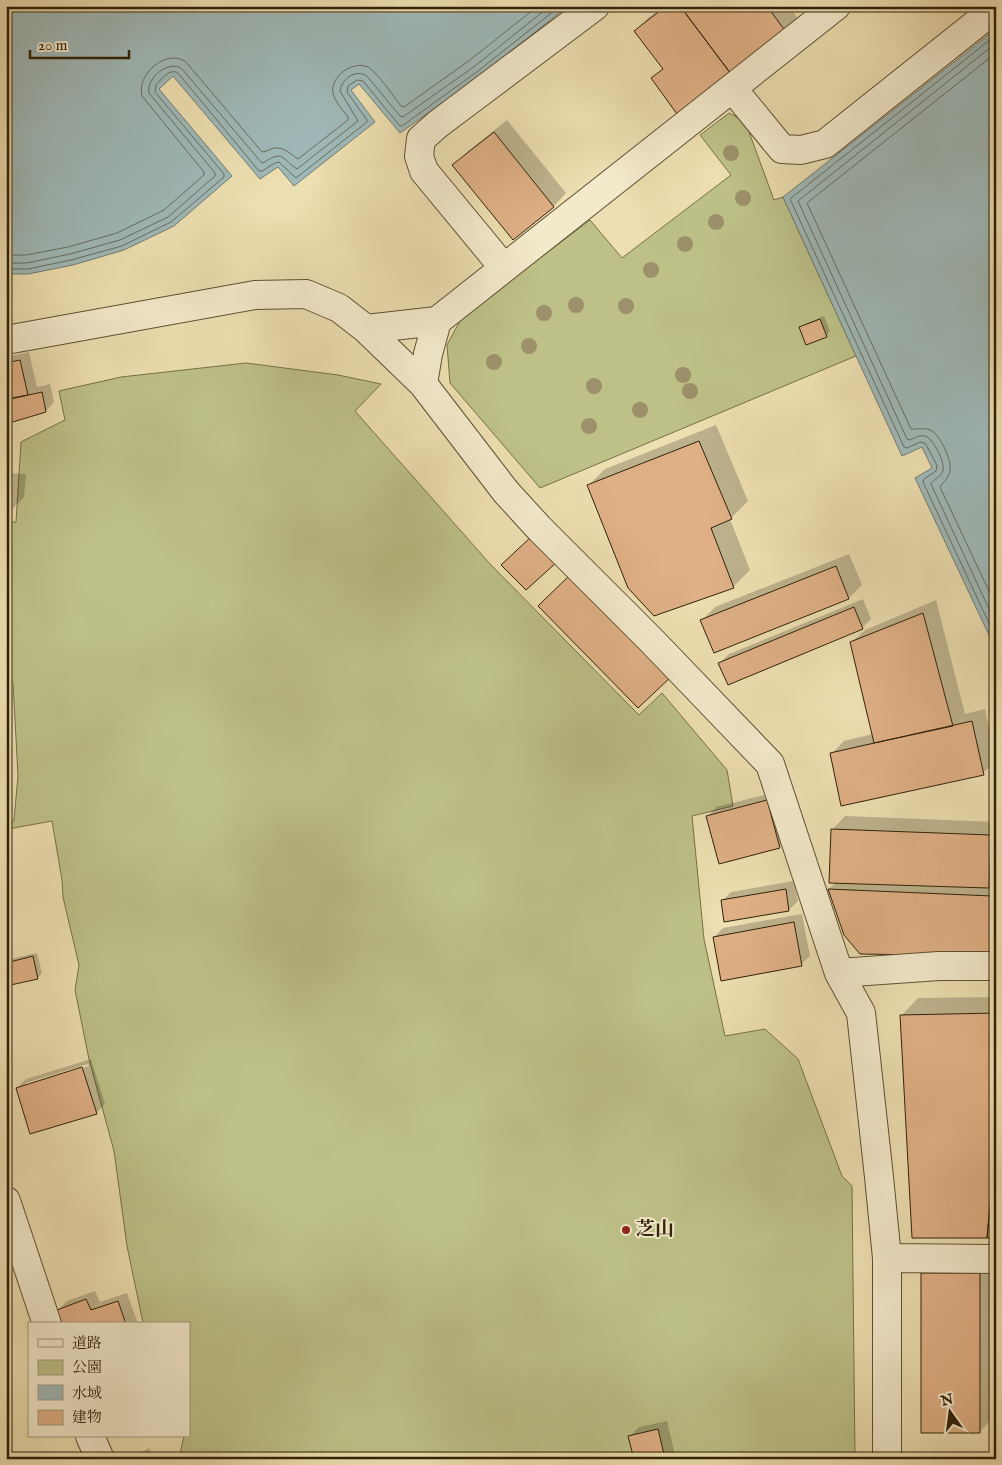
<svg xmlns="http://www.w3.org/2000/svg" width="1002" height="1465" font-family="'IM FELL English','Noto Serif JP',serif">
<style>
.green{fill:#bdc188;stroke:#767148}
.water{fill:#9fb9b8;stroke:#737c72}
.shadow{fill:#0003;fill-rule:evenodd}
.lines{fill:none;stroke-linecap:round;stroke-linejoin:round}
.shore{stroke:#686d60;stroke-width:1}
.building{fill:#dfb085;stroke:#302109}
.minor-casing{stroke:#5f5033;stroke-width:30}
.minor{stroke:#f3eacc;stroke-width:28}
.tree{fill:#9c916a}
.poi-dot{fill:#8f2418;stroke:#f3eacc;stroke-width:2}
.labels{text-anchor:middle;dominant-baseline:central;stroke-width:4;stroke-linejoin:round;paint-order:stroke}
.poi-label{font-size:19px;font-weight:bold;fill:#302109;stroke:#f3eacc;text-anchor:start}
</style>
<rect width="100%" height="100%" fill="#eddfb1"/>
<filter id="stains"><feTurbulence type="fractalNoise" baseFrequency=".004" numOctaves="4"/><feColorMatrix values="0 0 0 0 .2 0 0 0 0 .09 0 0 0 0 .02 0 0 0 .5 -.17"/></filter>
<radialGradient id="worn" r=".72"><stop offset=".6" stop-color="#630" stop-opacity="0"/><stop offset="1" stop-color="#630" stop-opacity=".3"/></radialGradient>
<path class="green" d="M 729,113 L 745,121 L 774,200 L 783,197 L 856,356 L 540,488 L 450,383 L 447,345 L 462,317 L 590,220 L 622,258 L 731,175 L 700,135 Z
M 246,363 L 338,375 L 381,384 L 355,411 L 490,564 L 639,715 L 662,693 L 727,770 L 733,806 L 692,816 L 704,939 L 725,1036 L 765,1029 L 798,1059 L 842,1176 L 852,1186 L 855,1459 L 179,1459 L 184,1436 L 189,1436 L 189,1324 L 144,1324 L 142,1318 L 127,1246 L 114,1151 L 89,1059 L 75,990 L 79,965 L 63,897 L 62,880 L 52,821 L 8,829 L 14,820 L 18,776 L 13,683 L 6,668 L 6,522 L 16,522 L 21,442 L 65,420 L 59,391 L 121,377 Z"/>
<path class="water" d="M 6,6 L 568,6 L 481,75 L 400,133 L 359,84 L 351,90 L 375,122 L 294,186 L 278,167 L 260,179 L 173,76 L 159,89 L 232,176 L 174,226 L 124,250 L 73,265 L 28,274 L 6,274 Z
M 996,29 L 996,650 L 915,478 L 932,468 L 922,447 L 902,456 L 783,197 Z"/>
<path class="shadow" d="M 664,6 L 789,6 L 798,19 L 785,32 L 653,78 L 663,68 L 635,31 L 648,18 Z
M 507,120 L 566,193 L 554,206 L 513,238 L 454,165 L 467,152 Z
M 824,316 L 830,331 L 826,336 L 800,328 L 805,324 Z
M 29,352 L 37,387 L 50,384 L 54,402 L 46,411 L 6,422 L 6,357 Z
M 716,425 L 748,501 L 730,519 L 750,570 L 733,587 L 588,486 L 605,469 Z
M 9,473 L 26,474 L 24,497 L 7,514 L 6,476 Z
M 849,554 L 862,585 L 849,598 L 714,651 L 702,620 L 715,607 Z
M 863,599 L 871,619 L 862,628 L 720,663 L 729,654 Z
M 936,600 L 965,714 L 985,709 L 996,761 L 983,773 L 831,754 L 844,741 L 873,734 L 851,643 L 865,630 Z
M 776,792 L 788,838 L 779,847 L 708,816 L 716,807 Z
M 845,816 L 996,822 L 996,880 L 993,883 L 996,883 L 996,951 L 991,955 L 829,889 L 836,882 L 832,830 Z
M 794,881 L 798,901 L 789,910 L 722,901 L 731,892 Z
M 802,914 L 810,956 L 801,964 L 714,937 L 723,928 Z
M 37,953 L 42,973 L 38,978 L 6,985 L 6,960 Z
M 996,997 L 996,1237 L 902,1015 L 918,998 Z
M 91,1059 L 105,1104 L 96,1113 L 17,1088 L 26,1079 ZM 88,1064 L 89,1066 L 26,1086 L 26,1083 Z
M 936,1260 L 993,1260 L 992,1419 L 979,1432 L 923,1273 Z
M 95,1291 L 100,1302 L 127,1293 L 138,1324 L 63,1324 L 58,1310 L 67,1301 Z
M 667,1421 L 676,1459 L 635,1459 L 630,1436 L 639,1427 Z
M 149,1448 L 155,1459 L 130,1459 L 131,1458 Z
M 177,1453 L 180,1459 L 167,1459 Z"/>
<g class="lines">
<path class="shore" d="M 996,35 L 790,199 L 904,447 L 907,448 L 920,442 L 925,443 L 937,465 L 936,471 L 924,479 L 923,482 L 996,638
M 996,43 L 798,201 L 907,439 L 910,440 C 915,438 919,435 925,436 C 933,438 945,462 943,470 C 942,477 933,479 931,484 L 996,624
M 996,53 L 807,203 L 911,429 C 917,430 923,427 930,430 C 940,434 952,460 950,471 C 949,478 943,482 940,487 L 996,606
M 6,255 L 26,255 L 68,247 L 117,233 L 164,210 L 204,175 L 204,172 L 142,96 C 136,74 167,48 186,62 L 262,152 C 266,152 270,149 274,148 C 285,147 290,154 298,159 L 348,120 L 348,117 C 343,110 335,102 333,93 C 330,77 352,60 368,67 C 377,72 394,97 401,106 L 404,107 L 470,60 L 538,6
M 6,263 L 27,263 L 70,254 L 120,240 L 168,217 L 215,176 L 215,173 L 149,93 C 146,78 169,59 182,69 L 261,162 L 263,163 C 284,149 281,159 297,169 L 358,121 L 340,91 C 342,78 356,69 367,76 L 400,116 L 403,117 L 475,66 L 550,6
M 6,269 L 28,269 L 71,260 L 122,246 L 171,222 L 224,177 L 224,174 L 155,92 L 156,85 C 162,79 169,68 178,73 L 259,171 L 262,171 L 275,163 L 279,162 L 296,178 L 367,122 L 367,120 L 347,92 L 348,86 L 357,80 L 363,81 L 399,125 L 402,126 L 478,71 L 560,6"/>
</g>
<path class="building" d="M 666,6 L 680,6 L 731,74 L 677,114 L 651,78 L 663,69 L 634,31 Z
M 680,6 L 767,6 L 786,32 L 731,74 Z
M 494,132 L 554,207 L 513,240 L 452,165 Z
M 820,319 L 827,337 L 806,345 L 799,327 Z
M 20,360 L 28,395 L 6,399 L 6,363 Z
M 42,392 L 46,412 L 6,424 L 6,400 Z
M 699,441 L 732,519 L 711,528 L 734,588 L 654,616 L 628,588 L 587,485 Z
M 6,490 L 9,490 L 8,515 L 6,515 Z
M 532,536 L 557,562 L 526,590 L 501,565 Z
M 836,566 L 849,599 L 714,653 L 700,620 Z
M 572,573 L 672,676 L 638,708 L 538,606 Z
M 854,607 L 863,629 L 728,685 L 718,663 Z
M 923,613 L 953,726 L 874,743 L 850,642 Z
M 972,721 L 984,775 L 841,806 L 830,753 Z
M 767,800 L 780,848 L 719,864 L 706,816 Z
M 831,829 L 991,835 L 989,888 L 829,883 Z
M 786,889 L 789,911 L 724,922 L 721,900 Z
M 828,889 L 992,896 L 992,956 L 860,954 L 844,935 Z
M 794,922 L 802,966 L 721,981 L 713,937 Z
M 33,956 L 38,979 L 6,986 L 6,963 Z
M 996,1013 L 996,1140 L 987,1238 L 912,1238 L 900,1015 Z
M 82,1067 L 97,1114 L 30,1134 L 16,1088 Z
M 996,1140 L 996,1238 L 987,1238 Z
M 921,1273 L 980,1273 L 980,1433 L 921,1433 Z
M 86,1299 L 91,1310 L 118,1301 L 126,1324 L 62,1324 L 57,1310 Z
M 658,1429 L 665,1459 L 634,1459 L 628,1436 Z"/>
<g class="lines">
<defs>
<path id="minor" d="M 732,88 L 782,149 L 801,150 L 825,144 L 996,8
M 504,268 L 424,171 L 419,156 L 421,139 L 438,124 L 595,6
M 366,329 L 437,321
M 6,340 L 255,295 L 306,294 L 339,308 L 366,329 L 423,384 L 506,492 L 539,528 L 651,640 L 770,764 L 839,973 L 861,1013 L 879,1177 L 887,1258 L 887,1459
M 423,384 L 428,354 L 437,321 L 836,6
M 839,973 L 939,966 L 996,966
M 6,1201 L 47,1324
M 887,1258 L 996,1259
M 90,1436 L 100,1459"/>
</defs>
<use href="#minor" class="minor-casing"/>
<use href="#minor" class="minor"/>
</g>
<g class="tree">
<circle cx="731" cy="153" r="8"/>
<circle cx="743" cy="198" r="8"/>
<circle cx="716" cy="222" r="8"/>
<circle cx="685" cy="244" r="8"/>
<circle cx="651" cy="270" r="8"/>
<circle cx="576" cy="305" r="8"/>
<circle cx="626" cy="306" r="8"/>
<circle cx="544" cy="313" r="8"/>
<circle cx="529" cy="346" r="8"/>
<circle cx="494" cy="362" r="8"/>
<circle cx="683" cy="375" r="8"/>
<circle cx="594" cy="386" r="8"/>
<circle cx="690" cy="391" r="8"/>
<circle cx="640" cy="410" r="8"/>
<circle cx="589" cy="426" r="8"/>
</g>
<circle class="poi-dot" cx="626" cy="1230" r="5"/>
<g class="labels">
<g class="poi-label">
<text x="636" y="1230">芝山</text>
</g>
</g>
<rect width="1002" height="1465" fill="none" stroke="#eddfb1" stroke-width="25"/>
<rect x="8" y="8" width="987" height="1450" fill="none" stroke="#302109" stroke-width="2.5"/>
<rect x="12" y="12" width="977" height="1440" fill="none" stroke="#302109"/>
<rect x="28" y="1322" width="162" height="115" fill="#f3eacc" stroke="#a59a7e"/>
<rect x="38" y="1339" width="25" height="8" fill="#f3eacc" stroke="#a59a7e"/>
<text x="72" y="1348" font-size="15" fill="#302109">道路</text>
<rect x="38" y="1360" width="25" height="15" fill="#bdc188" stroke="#a59a7e"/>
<text x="72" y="1372" font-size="15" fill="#302109">公園</text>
<rect x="38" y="1385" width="25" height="15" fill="#9fb9b8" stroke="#a59a7e"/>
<text x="72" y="1398" font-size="15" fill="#302109">水域</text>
<rect x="38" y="1410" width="25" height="15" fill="#dfb085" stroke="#a59a7e"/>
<text x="72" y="1422" font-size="15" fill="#302109">建物</text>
<g transform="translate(950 1412) rotate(346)" stroke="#f3eacc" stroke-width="4" paint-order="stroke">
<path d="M0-4L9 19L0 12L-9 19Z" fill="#302109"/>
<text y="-8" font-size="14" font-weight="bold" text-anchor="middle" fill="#302109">N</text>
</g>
<path d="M30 50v8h99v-8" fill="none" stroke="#302109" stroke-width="2.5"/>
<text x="38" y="50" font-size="15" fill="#302109" stroke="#f3eacc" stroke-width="4" paint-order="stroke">20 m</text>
<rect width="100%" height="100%" filter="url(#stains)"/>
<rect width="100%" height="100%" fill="url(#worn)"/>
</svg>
